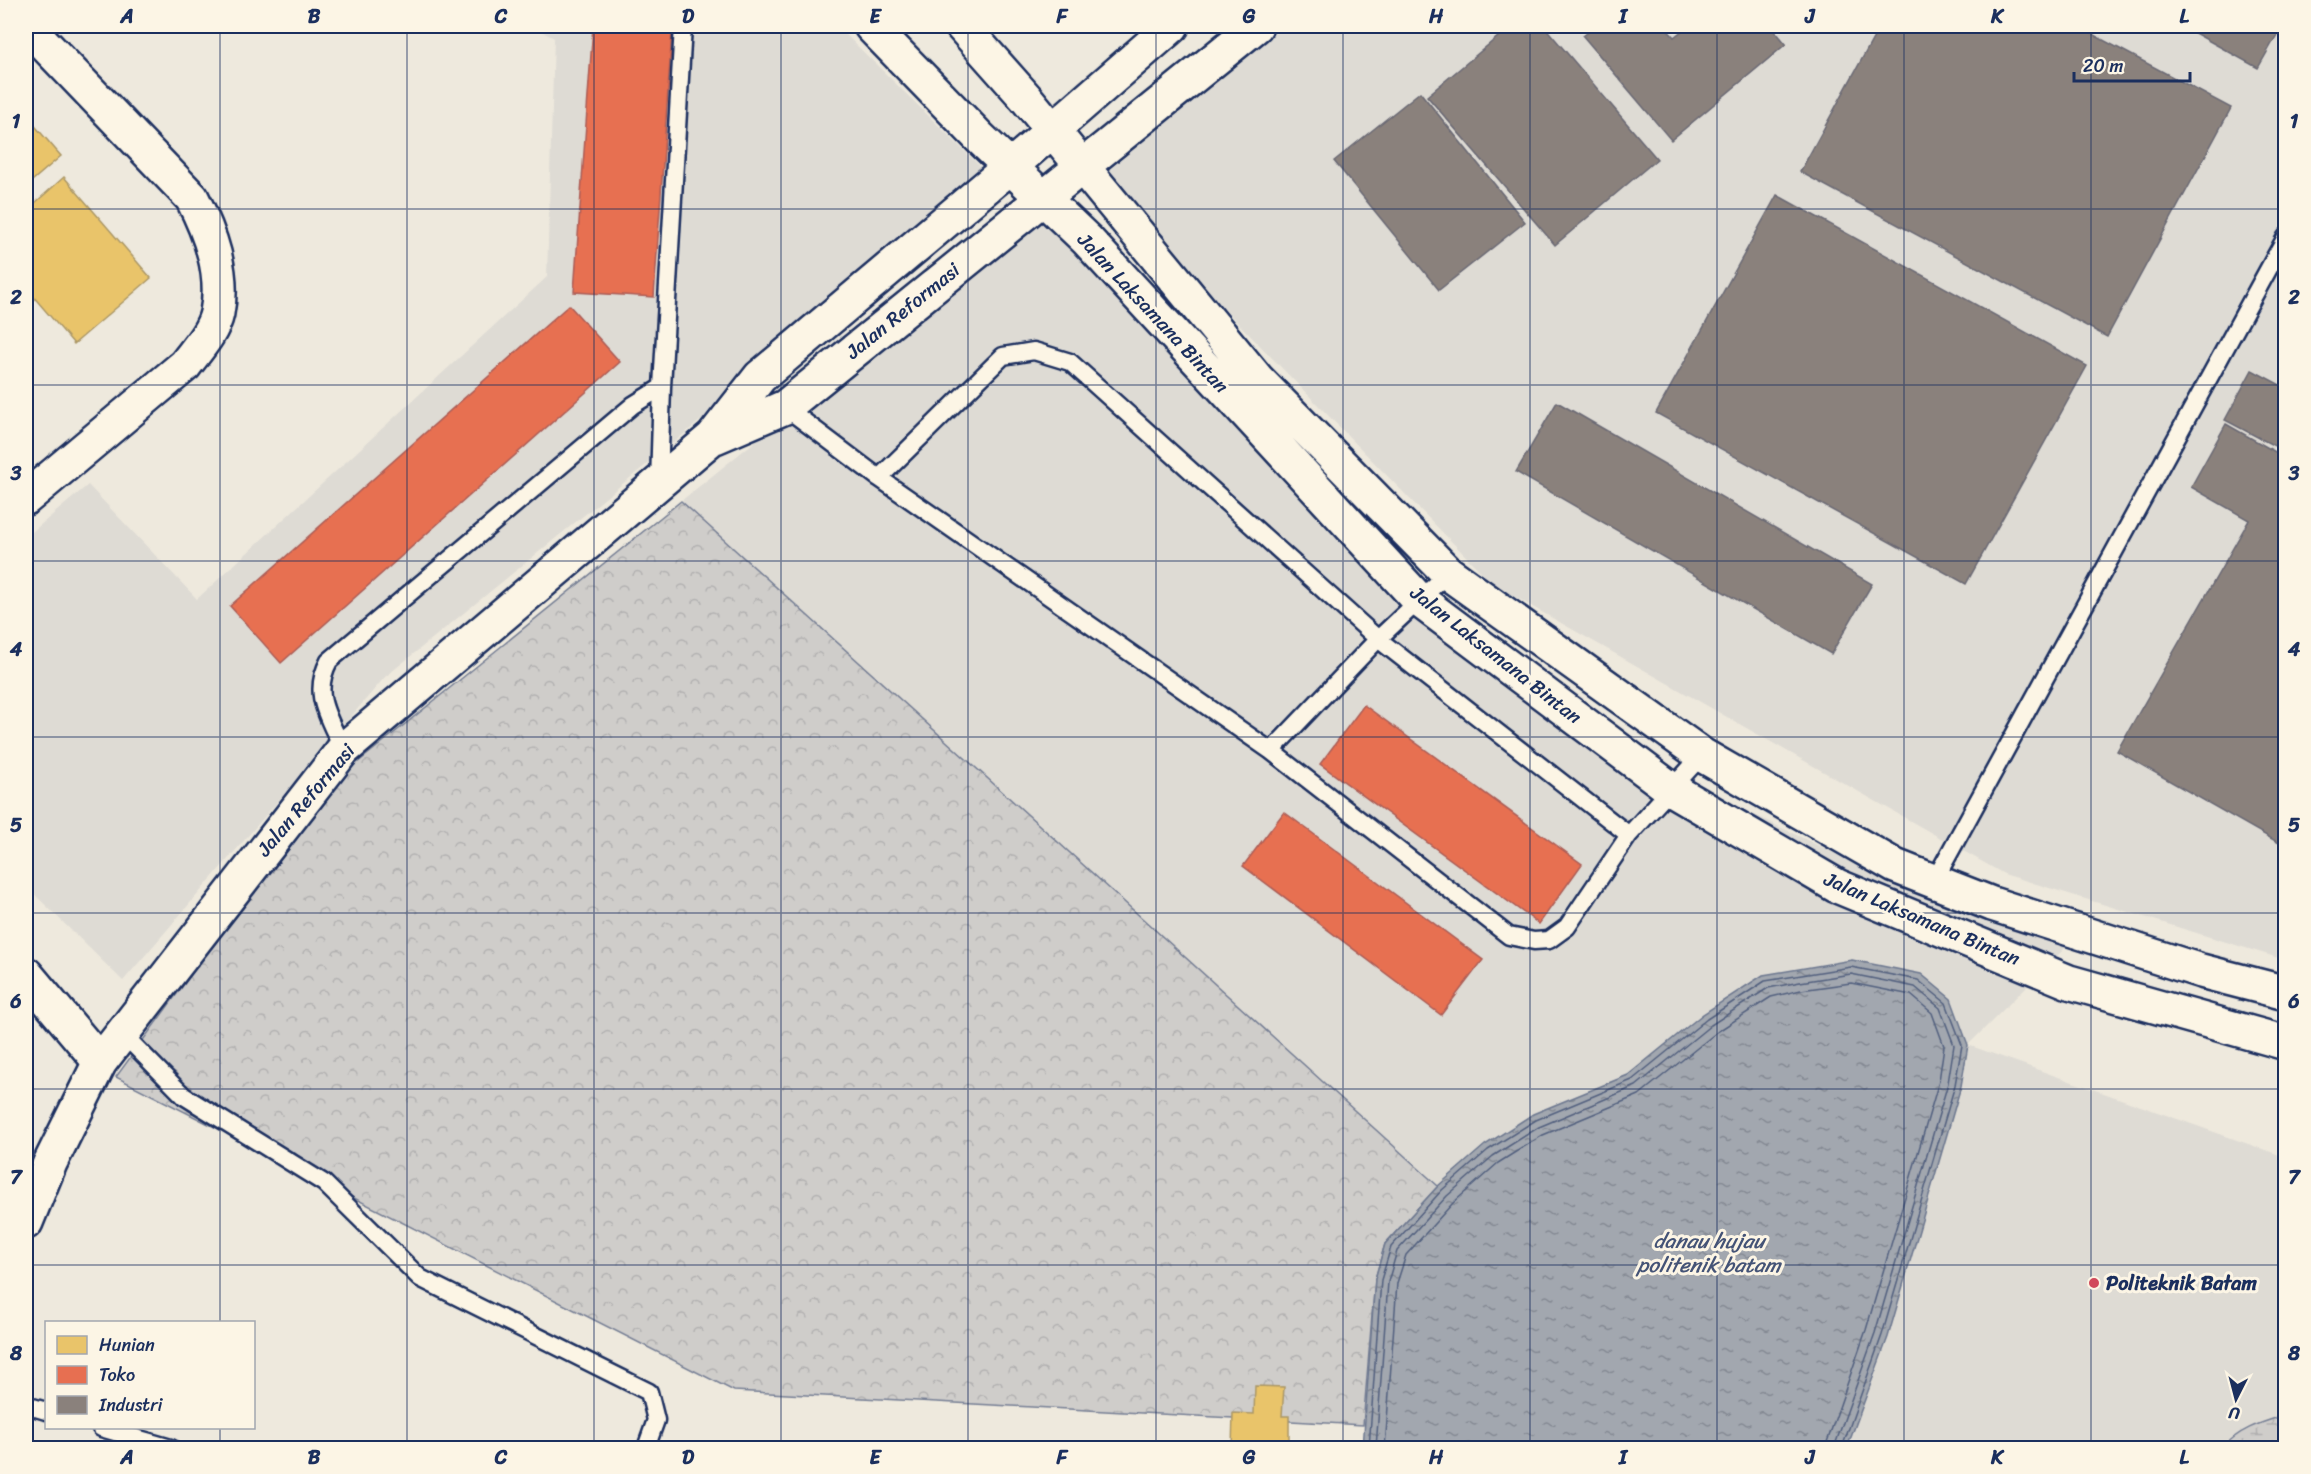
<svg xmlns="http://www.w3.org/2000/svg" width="2311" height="1474" font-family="Sriracha,sans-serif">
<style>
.built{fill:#dedbd4}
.forest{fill:url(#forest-crowns);stroke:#757e94;stroke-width:1.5}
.wetland{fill:url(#wetland-marsh);stroke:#757e94;stroke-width:1.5}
.water{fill:url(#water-ripples);stroke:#6c778f;stroke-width:1.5}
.homes{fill:#e9c46a;stroke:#ab9766;stroke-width:1.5}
.shops{fill:#e76f51;stroke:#aa5c55;stroke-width:1.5}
.industry{fill:#8a817c;stroke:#696873;stroke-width:1.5}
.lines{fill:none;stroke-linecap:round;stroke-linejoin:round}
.shore{stroke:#515f7e;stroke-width:1.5}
.lane-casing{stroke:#1b2f5e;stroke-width:21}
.street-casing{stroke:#1b2f5e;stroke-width:38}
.secondary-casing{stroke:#1b2f5e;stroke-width:38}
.lane{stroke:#fcf5e5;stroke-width:16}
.street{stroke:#fcf5e5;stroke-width:33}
.secondary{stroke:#fcf5e5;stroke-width:33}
.grid{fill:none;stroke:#1b2f5e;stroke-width:1.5;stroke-opacity:0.55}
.poi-dot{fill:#d1495b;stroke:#fcf5e5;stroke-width:2}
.labels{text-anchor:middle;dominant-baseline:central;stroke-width:6;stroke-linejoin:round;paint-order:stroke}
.street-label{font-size:20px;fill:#1b2f5e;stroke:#fcf5e5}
.poi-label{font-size:20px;font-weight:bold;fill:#1b2f5e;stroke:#fcf5e5;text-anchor:start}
.water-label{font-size:21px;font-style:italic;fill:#445376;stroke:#fcf5e5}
.neatline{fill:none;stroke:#1b2f5e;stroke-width:2}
.grid-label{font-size:20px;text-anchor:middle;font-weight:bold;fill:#1b2f5e}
</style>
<defs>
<pattern id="forest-crowns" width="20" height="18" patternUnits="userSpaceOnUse" patternTransform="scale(1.5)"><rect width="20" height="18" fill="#cfcdca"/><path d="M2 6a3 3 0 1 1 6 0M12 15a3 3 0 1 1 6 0" fill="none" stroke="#b1b0b0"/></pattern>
<pattern id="wetland-marsh" width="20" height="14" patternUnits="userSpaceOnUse" patternTransform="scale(1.5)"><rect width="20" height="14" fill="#cfcdca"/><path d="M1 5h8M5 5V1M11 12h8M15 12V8" fill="none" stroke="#b1b0b0"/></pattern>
<pattern id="water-ripples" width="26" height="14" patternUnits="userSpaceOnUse" patternTransform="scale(1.5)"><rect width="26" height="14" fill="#a2a7af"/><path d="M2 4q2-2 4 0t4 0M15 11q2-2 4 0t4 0" fill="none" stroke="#838892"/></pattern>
</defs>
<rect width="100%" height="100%" fill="#eee9dd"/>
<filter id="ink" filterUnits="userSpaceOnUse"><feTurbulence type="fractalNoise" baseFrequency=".0167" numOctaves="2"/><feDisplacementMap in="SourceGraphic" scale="12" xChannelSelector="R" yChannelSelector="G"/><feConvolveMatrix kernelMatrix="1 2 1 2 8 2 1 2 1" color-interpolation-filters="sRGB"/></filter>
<g filter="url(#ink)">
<path class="built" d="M 532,26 L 837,26 L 995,181 L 385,677 L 123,981 L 26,886 L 26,537 L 88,485 L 197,599 L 547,277 L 554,38 Z
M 1277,26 L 2285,26 L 2285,960 L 2004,874 L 1494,585 L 1098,180 Z
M 1044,209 L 1403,580 L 1649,764 L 1923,896 L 2069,944 L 1968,1045 L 2285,1157 L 2285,1448 L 1847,1448 L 1888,1337 L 1961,1086 L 1968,1045 L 1951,999 L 1852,960 L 1763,975 L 1628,1075 L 1533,1114 L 1485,1145 L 1438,1186 L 681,501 Z"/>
<path class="forest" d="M 681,501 L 1438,1186 L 1385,1244 L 1375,1279 L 1363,1425 L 734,1391 L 116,1077 L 331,784 Z"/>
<path class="wetland" d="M 2285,1415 L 2285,1448 L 2223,1448 C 2238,1429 2263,1422 2285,1415 Z"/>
<path class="water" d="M 1852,960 L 1921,974 L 1951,999 L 1968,1045 L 1961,1086 L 1888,1337 L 1847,1448 L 1363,1448 L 1375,1279 L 1385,1244 L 1438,1186 L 1485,1145 L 1533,1114 L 1628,1075 L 1703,1014 L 1763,975 Z"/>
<path class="homes" d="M 29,119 L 61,156 L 26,186 L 26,122 Z
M 64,177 L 151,278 L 74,344 L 26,288 L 26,211 Z
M 1255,1386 L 1284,1387 L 1282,1416 L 1289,1416 L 1289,1448 L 1232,1448 L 1233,1413 L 1254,1414 Z"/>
<path class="shops" d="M 593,26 L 672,31 L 654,297 L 574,292 Z
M 569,305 L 620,362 L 281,663 L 230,606 Z
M 1364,705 L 1582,864 L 1539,924 L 1320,764 Z
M 1284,812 L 1483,960 L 1441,1015 L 1243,866 Z"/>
<path class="industry" d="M 1511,26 L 1544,26 L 1657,159 L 1555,245 L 1427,96 Z
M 1596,26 L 1664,26 L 1674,37 L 1688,26 L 1771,26 L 1786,44 L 1671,140 L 1583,36 Z
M 1880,26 L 2077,26 L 2231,108 L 2107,337 L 1800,172 Z
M 2182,26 L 2282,26 L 2258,68 Z
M 1420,92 L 1525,222 L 1439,290 L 1334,161 Z
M 1777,195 L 2087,366 L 1966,584 L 1656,413 Z
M 2252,370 L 2286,388 L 2286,452 L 2225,420 Z
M 1557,402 L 1872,584 L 1831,654 L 1516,472 Z
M 2226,424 L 2286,458 L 2286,847 L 2117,751 L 2249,520 L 2191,487 Z"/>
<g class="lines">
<path class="shore" d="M 1369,1448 L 1381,1280 L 1391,1247 L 1442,1190 L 1488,1150 L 1536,1120 L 1632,1080 L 1707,1019 L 1765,981 L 1851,967 L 1918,980 L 1946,1003 L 1962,1045 L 1955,1085 L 1882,1335 L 1842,1448
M 1376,1448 L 1388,1282 L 1397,1251 L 1447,1196 L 1493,1156 L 1539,1127 L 1636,1086 L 1711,1025 L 1768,988 L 1800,982 L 1851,974 L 1915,987 L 1940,1008 L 1954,1045 L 1948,1083 L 1875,1333 L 1834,1448
M 1385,1448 L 1397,1283 L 1406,1255 L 1453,1203 L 1498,1163 L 1543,1135 L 1639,1095 L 1717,1032 L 1771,997 L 1801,990 L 1851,983 L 1911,995 L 1932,1013 L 1944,1046 L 1939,1081 L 1866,1330 L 1825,1448"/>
<defs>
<path id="lane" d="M 785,407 L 879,478 L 1271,751 L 1509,936 L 1534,941 L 1549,940 L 1567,927 L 1629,835 L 1702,755
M 879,478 L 1003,356 L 1034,351 L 1070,362 L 1378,639 L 1629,835
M 659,483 L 662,387 L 683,26
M 343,750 C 329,717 311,695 329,661 L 633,405 L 662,387
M 1271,751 L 1378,639 L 1448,573
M 1933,883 L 2286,237
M 122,1033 L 184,1096 L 324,1183 L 420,1278 L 649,1392 L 656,1420 L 646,1448
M 26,1405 L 46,1411
M 101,1428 L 171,1448"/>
<path id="street" d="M 26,498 L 185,365 C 197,349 213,332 217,313 C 225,273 210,233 192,198 L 27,26
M 26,974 L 100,1062"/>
<path id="secondary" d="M 871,26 L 980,138 L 1087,240 L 1419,600 L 1671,789 L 1837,886 L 2069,982 L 2286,1043
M 962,26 L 1026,98 L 1257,379 L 1448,573 L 1702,755 L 1895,866 L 1992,904 L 2201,971 L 2286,993
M 715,437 L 785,407 L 1256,26
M 26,1222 L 50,1163 L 100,1062 L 343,750 L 713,437 L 760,377 L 1010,167 L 1172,26"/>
</defs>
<use href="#lane" class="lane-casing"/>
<use href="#street" class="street-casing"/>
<use href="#secondary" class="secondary-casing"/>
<use href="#lane" class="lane"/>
<use href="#street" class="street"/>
<use href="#secondary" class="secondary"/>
</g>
</g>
<path class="grid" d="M 220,26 L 220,1322M 407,26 L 407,1448M 594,26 L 594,1448M 781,26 L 781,1448M 968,26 L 968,1448M 1156,26 L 1156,1448M 1343,26 L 1343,1448M 1530,26 L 1530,1448M 1717,26 L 1717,1448M 1904,26 L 1904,1448M 2091,26 L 2091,1448M 26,209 L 2286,209M 26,385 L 2286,385M 26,561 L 2286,561M 26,737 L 2286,737M 26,913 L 2286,913M 26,1089 L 2286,1089M 26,1265 L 2286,1265M 220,1428 L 220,1448"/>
<circle class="poi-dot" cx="2094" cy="1283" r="6"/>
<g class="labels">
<g class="street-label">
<text transform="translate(903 311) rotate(-39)">Jalan Reformasi</text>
<text transform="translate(1153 313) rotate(47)">Jalan Laksamana Bintan</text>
<text transform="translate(1496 655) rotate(38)">Jalan Laksamana Bintan</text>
<text transform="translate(306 800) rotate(-50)">Jalan Reformasi</text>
<text transform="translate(1922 919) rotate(23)">Jalan Laksamana Bintan</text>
</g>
<g class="poi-label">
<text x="2106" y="1283">Politeknik Batam</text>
</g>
<g class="water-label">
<text x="1709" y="1241">danau hujau<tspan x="1709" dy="24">politenik batam</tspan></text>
</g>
</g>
<rect width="2311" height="1474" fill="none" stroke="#fcf5e5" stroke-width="66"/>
<rect x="45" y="1321" width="210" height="108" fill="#fcf5e5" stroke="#a2a6af" stroke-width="1.5"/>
<rect x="57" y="1336" width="30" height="18" fill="#e9c46a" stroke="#a2a6af" stroke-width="1.5"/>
<text x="99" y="1351" font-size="18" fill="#1b2f5e">Hunian</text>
<rect x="57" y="1366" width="30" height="18" fill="#e76f51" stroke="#a2a6af" stroke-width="1.5"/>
<text x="99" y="1381" font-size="18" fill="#1b2f5e">Toko</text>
<rect x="57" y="1396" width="30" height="18" fill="#8a817c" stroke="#a2a6af" stroke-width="1.5"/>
<text x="99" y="1411" font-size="18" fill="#1b2f5e">Industri</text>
<g transform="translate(2236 1399) rotate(186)" stroke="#fcf5e5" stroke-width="4.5" paint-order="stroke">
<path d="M0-4.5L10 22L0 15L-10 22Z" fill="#1b2f5e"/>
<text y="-9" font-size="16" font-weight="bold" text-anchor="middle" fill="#1b2f5e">U</text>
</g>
<path d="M2074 72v9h116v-9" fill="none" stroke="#1b2f5e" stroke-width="3"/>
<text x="2083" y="72" font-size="18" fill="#1b2f5e" stroke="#fcf5e5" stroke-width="4.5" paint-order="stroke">20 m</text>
<rect x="33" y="33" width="2245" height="1408" class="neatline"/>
<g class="grid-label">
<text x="127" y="23">A</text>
<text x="314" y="23">B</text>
<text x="501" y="23">C</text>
<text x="688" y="23">D</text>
<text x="875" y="23">E</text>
<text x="1062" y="23">F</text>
<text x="1249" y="23">G</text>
<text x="1436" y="23">H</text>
<text x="1623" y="23">I</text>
<text x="1810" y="23">J</text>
<text x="1997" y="23">K</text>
<text x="2184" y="23">L</text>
<text x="16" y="128">1</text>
<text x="2294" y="128">1</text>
<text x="16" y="304">2</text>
<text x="2294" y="304">2</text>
<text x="16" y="480">3</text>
<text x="2294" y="480">3</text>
<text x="16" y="656">4</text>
<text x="2294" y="656">4</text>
<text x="16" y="832">5</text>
<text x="2294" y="832">5</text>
<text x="16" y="1008">6</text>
<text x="2294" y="1008">6</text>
<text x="16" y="1184">7</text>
<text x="2294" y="1184">7</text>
<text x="16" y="1360">8</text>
<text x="2294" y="1360">8</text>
<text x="127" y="1464">A</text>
<text x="314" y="1464">B</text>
<text x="501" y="1464">C</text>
<text x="688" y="1464">D</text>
<text x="875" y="1464">E</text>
<text x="1062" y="1464">F</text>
<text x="1249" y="1464">G</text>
<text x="1436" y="1464">H</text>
<text x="1623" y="1464">I</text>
<text x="1810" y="1464">J</text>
<text x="1997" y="1464">K</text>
<text x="2184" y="1464">L</text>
</g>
</svg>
